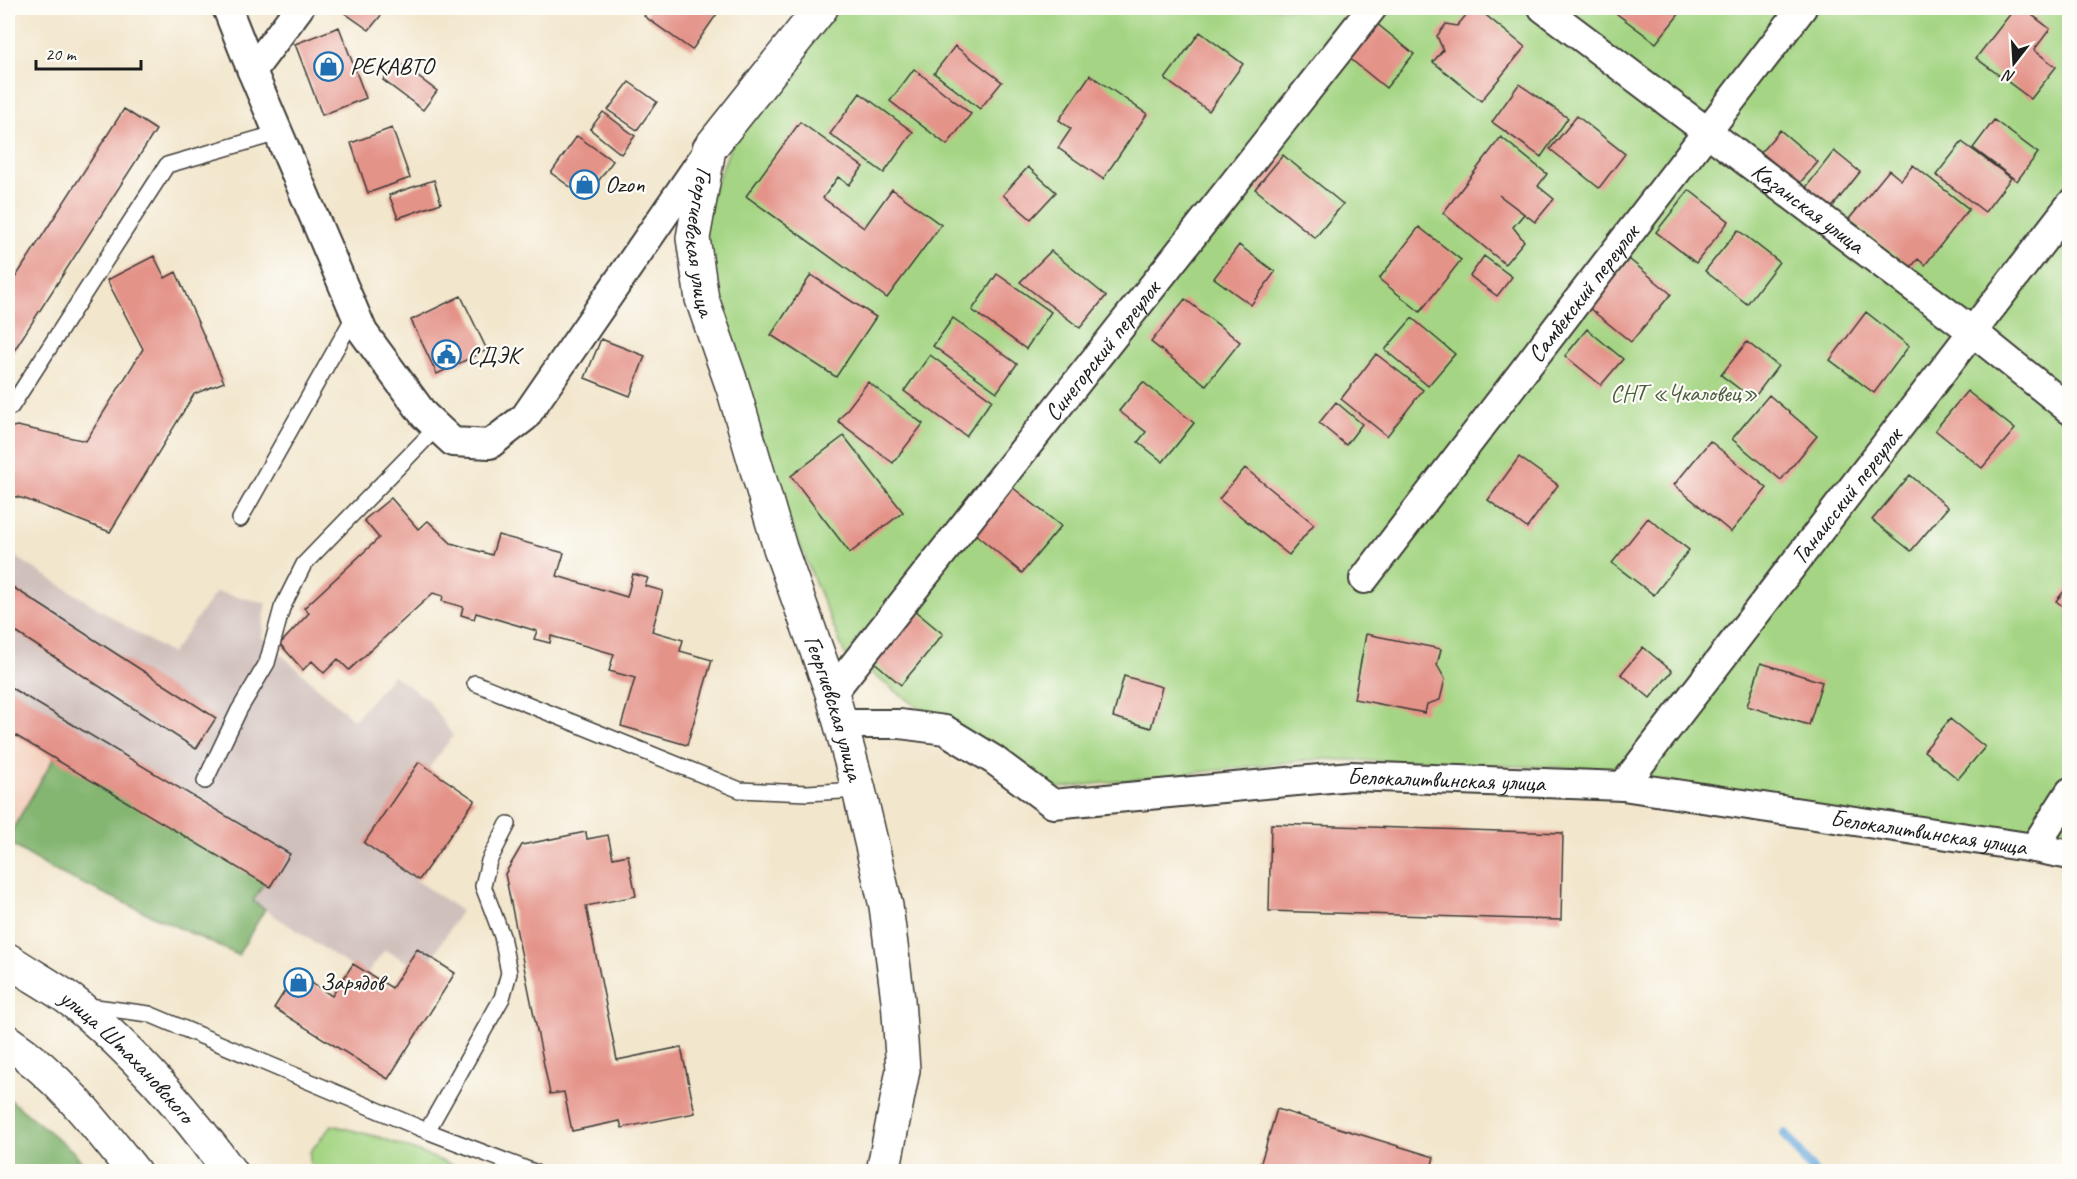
<svg xmlns="http://www.w3.org/2000/svg" width="2077" height="1179" font-family="Caveat,sans-serif">
<style>
.built{fill:#f4d3c1}
.industrial{fill:#d0c0bc}
.green{fill:#a5d584;stroke:#607850;stroke-width:1.5}
.forest{fill:#84b672;stroke:#506947;stroke-width:1.5}
.lines{fill:none;stroke-linecap:round;stroke-linejoin:round}
.stream{stroke:#69a9dc;stroke-width:10}
.building{fill:#e49389}
.lane-casing{stroke:#3c3a36;stroke-width:18}
.street-casing{stroke:#3c3a36;stroke-width:32}
.secondary-casing{stroke:#3c3a36;stroke-width:36}
.primary-casing{stroke:#3c3a36;stroke-width:36}
.lane{stroke:#fff;stroke-width:15}
.street{stroke:#fff;stroke-width:28}
.secondary{stroke:#fff;stroke-width:33}
.primary{stroke:#fff;stroke-width:33}
.labels{text-anchor:middle;dominant-baseline:central;stroke-width:4.5;stroke-linejoin:round;paint-order:stroke}
.poi-label{font-size:24px;fill:#1c1c1c;stroke:#fdfcf7;text-anchor:start}
.street-label{font-size:24px;fill:#1c1c1c;stroke:#fdfcf7}
.park-label{font-size:24px;fill:#4c5d40;stroke:#fdfcf7}
</style>
<rect width="100%" height="100%" fill="#fdfcf7"/>
<filter id="ink" filterUnits="userSpaceOnUse"><feTurbulence type="fractalNoise" baseFrequency=".0167" numOctaves="2"/><feDisplacementMap in="SourceGraphic" scale="12" xChannelSelector="R" yChannelSelector="G"/><feConvolveMatrix kernelMatrix="1 2 1 2 8 2 1 2 1" color-interpolation-filters="sRGB"/></filter>
<filter id="wash" filterUnits="userSpaceOnUse"><feTurbulence type="fractalNoise" baseFrequency=".008" numOctaves="4" result="noise"/><feDisplacementMap in="SourceGraphic" scale="24" xChannelSelector="R" yChannelSelector="G"/><feGaussianBlur stdDeviation="1.35" result="paint"/><feColorMatrix in="noise" values="0 0 0 0 0 0 0 0 0 0 0 0 0 0 0 0 0 1.4 0 .05"/><feComposite in="paint" operator="in"/></filter>
<g filter="url(#wash)">
<rect width="100%" height="100%" fill="#f2e6cc"/>
<path class="built" d="M 8,721 L 58,751 L 8,837 Z"/>
<path class="industrial" d="M 8,552 L 171,654 L 216,592 L 266,603 L 262,637 L 354,720 L 393,675 L 428,700 L 453,736 L 392,818 L 433,853 L 415,879 L 461,911 L 424,971 L 385,950 L 365,976 L 252,901 L 264,882 L 8,719 Z"/>
<path class="green" d="M 840,8 L 2069,8 L 2069,855 L 1599,769 L 1319,759 L 1032,791 L 845,654 L 696,296 L 699,225 L 732,144 Z
M 332,1125 L 382,1138 L 468,1171 L 310,1171 L 310,1152 Z"/>
<path class="forest" d="M 58,751 L 265,882 L 253,901 L 265,909 L 238,955 L 51,869 L 8,842 L 8,837 Z
M 8,1098 L 75,1153 L 88,1171 L 8,1171 Z"/>
<g class="lines">
<path class="stream" d="M 1785,1134 L 1814,1172"/>
</g>
<g id="blocks">
<path class="building" d="M 341,8 L 387,8 L 369,30 L 339,9 Z
M 650,8 L 721,8 L 692,50 L 644,16 Z
M 1472,8 L 1477,8 L 1525,47 L 1481,101 L 1433,62 L 1443,50 L 1437,36 L 1446,24 L 1457,26 Z
M 1609,8 L 1684,8 L 1656,43 Z
M 2015,8 L 2023,8 L 2050,29 L 2034,50 L 2056,67 L 2031,99 L 1976,58 Z
M 1376,23 L 1414,54 L 1386,88 L 1348,57 Z
M 339,27 L 366,98 L 322,115 L 295,44 Z
M 1200,32 L 1243,64 L 1209,111 L 1165,79 Z
M 955,46 L 1002,82 L 980,109 L 934,73 Z
M 398,62 L 437,91 L 423,110 L 383,80 Z
M 914,69 L 971,114 L 947,145 L 890,101 Z
M 1090,75 L 1147,114 L 1103,179 L 1058,148 L 1071,129 L 1059,120 Z
M 629,82 L 657,102 L 637,130 L 608,110 Z
M 1519,84 L 1568,118 L 1541,157 L 1492,122 Z
M 860,93 L 913,132 L 884,173 L 830,134 Z
M 124,109 L 156,130 L 8,360 L 8,289 Z
M 603,112 L 635,136 L 621,154 L 590,129 Z
M 1577,116 L 1625,154 L 1599,188 L 1550,149 Z
M 1994,120 L 2038,153 L 2017,181 L 1973,148 Z
M 800,122 L 863,167 L 849,185 L 838,177 L 823,198 L 864,228 L 892,189 L 941,225 L 887,298 L 746,196 Z
M 392,128 L 410,178 L 368,193 L 351,143 Z
M 1780,130 L 1818,162 L 1799,184 L 1761,152 Z
M 577,136 L 613,161 L 586,198 L 551,173 Z
M 1501,137 L 1547,174 L 1538,186 L 1554,199 L 1535,222 L 1499,195 L 1524,214 L 1513,227 L 1524,241 L 1505,264 L 1443,213 Z
M 1962,142 L 2011,178 L 1985,212 L 1936,175 Z
M 1834,151 L 1860,172 L 1826,215 L 1800,195 Z
M 1283,155 L 1343,204 L 1315,238 L 1255,189 Z
M 1913,165 L 1969,209 L 1925,265 L 1918,259 L 1911,267 L 1849,219 L 1889,170 L 1901,180 Z
M 1028,167 L 1056,192 L 1031,219 L 1003,195 Z
M 434,180 L 441,203 L 398,218 L 389,195 Z
M 1689,190 L 1729,221 L 1696,263 L 1656,232 Z
M 1419,227 L 1461,260 L 1420,312 L 1379,279 Z
M 1738,230 L 1779,262 L 1747,304 L 1705,271 Z
M 1239,245 L 1275,272 L 1251,305 L 1214,278 Z
M 1051,251 L 1106,296 L 1080,328 L 1020,282 Z
M 154,256 L 165,278 L 176,272 L 224,382 L 194,394 L 110,532 L 25,499 L 8,495 L 8,428 L 17,426 L 86,441 L 143,349 L 107,280 Z
M 1484,256 L 1512,277 L 1497,296 L 1470,276 Z
M 1629,259 L 1671,294 L 1631,342 L 1589,308 Z
M 997,274 L 1051,312 L 1026,349 L 972,310 Z
M 811,275 L 876,317 L 836,377 L 771,335 Z
M 461,296 L 487,350 L 437,374 L 411,320 Z
M 1185,299 L 1240,342 L 1206,385 L 1151,342 Z
M 1866,312 L 1909,346 L 1874,393 L 1830,360 Z
M 953,318 L 1017,364 L 997,392 L 933,346 Z
M 1412,318 L 1455,354 L 1428,386 L 1385,350 Z
M 1587,329 L 1623,359 L 1601,385 L 1565,356 Z
M 601,339 L 645,356 L 630,396 L 585,378 Z
M 1747,342 L 1778,366 L 1753,399 L 1721,375 Z
M 1376,354 L 1423,390 L 1387,436 L 1341,399 Z
M 930,355 L 992,400 L 966,436 L 904,391 Z
M 868,382 L 923,424 L 893,463 L 838,421 Z
M 1143,382 L 1194,423 L 1163,462 L 1138,442 L 1146,432 L 1119,411 Z
M 1967,391 L 2015,429 L 1982,468 L 1935,430 Z
M 1769,395 L 1817,436 L 1781,480 L 1732,439 Z
M 1336,402 L 1362,424 L 1346,445 L 1319,423 Z
M 844,436 L 903,512 L 850,553 L 791,476 Z
M 1710,441 L 1767,488 L 1731,532 L 1674,485 Z
M 1519,457 L 1558,485 L 1527,528 L 1488,500 Z
M 1245,468 L 1314,524 L 1289,555 L 1219,499 Z
M 1910,475 L 1948,507 L 1911,551 L 1872,520 Z
M 1012,487 L 1061,526 L 1022,573 L 974,533 Z
M 391,498 L 418,529 L 428,521 L 451,543 L 492,555 L 498,535 L 564,553 L 557,576 L 627,597 L 633,574 L 648,578 L 645,586 L 663,591 L 652,631 L 683,640 L 680,651 L 712,660 L 687,745 L 621,726 L 635,678 L 609,671 L 614,654 L 551,636 L 550,643 L 534,639 L 537,631 L 476,613 L 474,619 L 461,615 L 463,607 L 442,601 L 443,596 L 433,593 L 349,670 L 338,659 L 324,673 L 312,661 L 303,670 L 280,644 L 309,613 L 304,608 L 379,538 L 364,520 Z
M 1648,518 L 1689,550 L 1654,595 L 1612,563 Z
M 8,584 L 216,718 L 196,749 L 8,627 Z
M 2070,584 L 2070,612 L 2056,601 Z
M 914,610 L 943,634 L 901,685 L 872,660 Z
M 1366,634 L 1441,649 L 1437,665 L 1445,679 L 1440,700 L 1427,704 L 1425,713 L 1354,699 Z
M 1643,647 L 1672,671 L 1650,698 L 1621,674 Z
M 1761,663 L 1822,682 L 1809,725 L 1747,706 Z
M 1124,676 L 1162,687 L 1151,728 L 1113,717 Z
M 8,686 L 290,854 L 270,887 L 8,731 Z
M 1950,719 L 1985,747 L 1958,779 L 1924,751 Z
M 419,762 L 475,800 L 419,880 L 364,843 Z
M 1271,824 L 1563,833 L 1561,920 L 1269,911 Z
M 586,832 L 587,839 L 608,835 L 613,858 L 628,855 L 636,896 L 586,906 L 617,1060 L 681,1047 L 695,1113 L 622,1128 L 620,1121 L 572,1131 L 564,1092 L 550,1094 L 505,874 L 522,845 Z
M 417,949 L 455,973 L 388,1079 L 274,1008 L 296,973 L 332,996 L 353,964 L 392,988 Z
M 1277,1109 L 1434,1157 L 1430,1172 L 1258,1172 Z"/>
</g>
</g>
<g filter="url(#ink)">
<use href="#blocks" fill-opacity="0" stroke="#3c3a36" stroke-width="1.5"/>
<g class="lines">
<defs>
<path id="lane" d="M 11,407 L 167,165 L 278,133
M 240,519 L 355,315
M 475,683 L 740,790 L 807,793 L 859,790
M 205,781 L 239,710 L 267,663 L 282,608 L 304,564 L 437,427
M 88,1006 L 149,1014 L 427,1131 L 534,1172
M 427,1131 L 502,998 L 509,973 L 502,936 L 483,886 L 489,861 L 508,824"/>
<g id="street">
<path d="M 227,8 L 252,71 L 363,332 L 424,415 L 453,442 L 490,444 L 525,417 L 708,151"/>
<path id="s1" d="M 1543,8 L 1973,332 L 2070,410"/>
<path d="M 252,71 L 299,8"/>
<path id="s2" d="M 1364,579 L 1802,8"/>
<path id="s3" d="M 832,693 L 1372,8"/>
<path id="s4" d="M 841,724 L 900,724 L 945,730 L 994,760 L 1053,804 L 1351,776 L 1623,786 L 2034,848 L 2070,855"/>
<path id="s5" d="M 1623,786 L 2070,205"/>
<path d="M 2034,848 L 2070,792"/>
</g>
<g id="secondary">
<path id="s6" d="M 821,8 L 709,149 L 693,238 L 702,299 L 733,388 L 780,548 L 832,693 L 859,790 L 886,906 L 898,1000 L 903,1070 L 883,1172"/>
</g>
<g id="primary">
<path id="s7" d="M 8,960 C 30,975 56,988 77,1005 C 135,1053 186,1111 230,1172"/>
<path d="M 8,1042 C 59,1076 96,1124 134,1172"/>
</g>
</defs>
<use href="#lane" class="lane-casing"/>
<use href="#street" class="street-casing"/>
<use href="#secondary" class="secondary-casing"/>
<use href="#primary" class="primary-casing"/>
<use href="#lane" class="lane"/>
<use href="#street" class="street"/>
<use href="#secondary" class="secondary"/>
<use href="#primary" class="primary"/>
</g>
</g>
<defs>
<symbol id="shop-ring" viewBox="-11 -11 22 22"><circle r="9.5" fill="#fdfcf7" stroke="#1f6fb2" stroke-width="1.5"/><path d="M-5-2.5h2.3a2.7 3.5 0 0 1 5.4 0H5L5.5 6h-11ZM-1.5-2.5h3a1.5 2.3 0 0 0-3 0Z" fill="#1f6fb2"/></symbol>
<symbol id="civic-ring" viewBox="-11 -11 22 22"><circle r="9.5" fill="#fdfcf7" stroke="#1f6fb2" stroke-width="1.5"/><path d="M-.6-6.5H3V-4.5H.6V-3L4-1V1h2V6H-6V1h2V-1L-.6-3ZM-1.2 2.5V6h2.4V2.5Z" fill="#1f6fb2"/></symbol>
</defs>
<g fill-rule="evenodd">
<use href="#shop-ring" x="312" y="50" width="33" height="33"/>
<use href="#shop-ring" x="568" y="168" width="33" height="33"/>
<use href="#civic-ring" x="430" y="338" width="33" height="33"/>
<use href="#shop-ring" x="282" y="966" width="33" height="33"/>
</g>
<g class="labels">
<g class="poi-label">
<text x="350" y="66">РЕКАВТО</text>
<text x="605" y="184">Ozon</text>
<text x="467" y="355">СДЭК</text>
<text x="320" y="982">Зарядов</text>
</g>
<g class="street-label">
<text stroke="none"><textPath href="#s1" startOffset="332">Казанская улица</textPath></text>
<text stroke="none"><textPath href="#s6" startOffset="274">Георгиевская улица</textPath></text>
<text stroke="none"><textPath href="#s2" startOffset="360">Самбекский переулок</textPath></text>
<text stroke="none"><textPath href="#s3" startOffset="436">Синегорский переулок</textPath></text>
<text stroke="none"><textPath href="#s5" startOffset="366">Танаисский переулок</textPath></text>
<text stroke="none"><textPath href="#s6" startOffset="762">Георгиевская улица</textPath></text>
<text stroke="none"><textPath href="#s4" startOffset="630">Белокалитвинская улица</textPath></text>
<text stroke="none"><textPath href="#s4" startOffset="1116">Белокалитвинская улица</textPath></text>
<text stroke="none"><textPath href="#s7" startOffset="154">улица Штахановского</textPath></text>
</g>
<g class="park-label">
<text x="1684" y="393">СНТ «Чкаловец»</text>
</g>
</g>
<rect width="2077" height="1179" fill="none" stroke="#fdfcf7" stroke-width="30"/>
<g transform="translate(2014 63) rotate(197)" stroke="#fdfcf7" stroke-width="4.5" paint-order="stroke">
<path d="M0-4.5L10 22L0 15L-10 22Z" fill="#1c1c1c"/>
<text y="-9" font-size="16" font-weight="bold" text-anchor="middle" fill="#1c1c1c">N</text>
</g>
<path d="M36 60v9h105v-9" fill="none" stroke="#1c1c1c" stroke-width="3"/>
<text x="45" y="60" font-size="18" fill="#1c1c1c" stroke="#fdfcf7" stroke-width="4.5" paint-order="stroke">20 m</text>
</svg>
